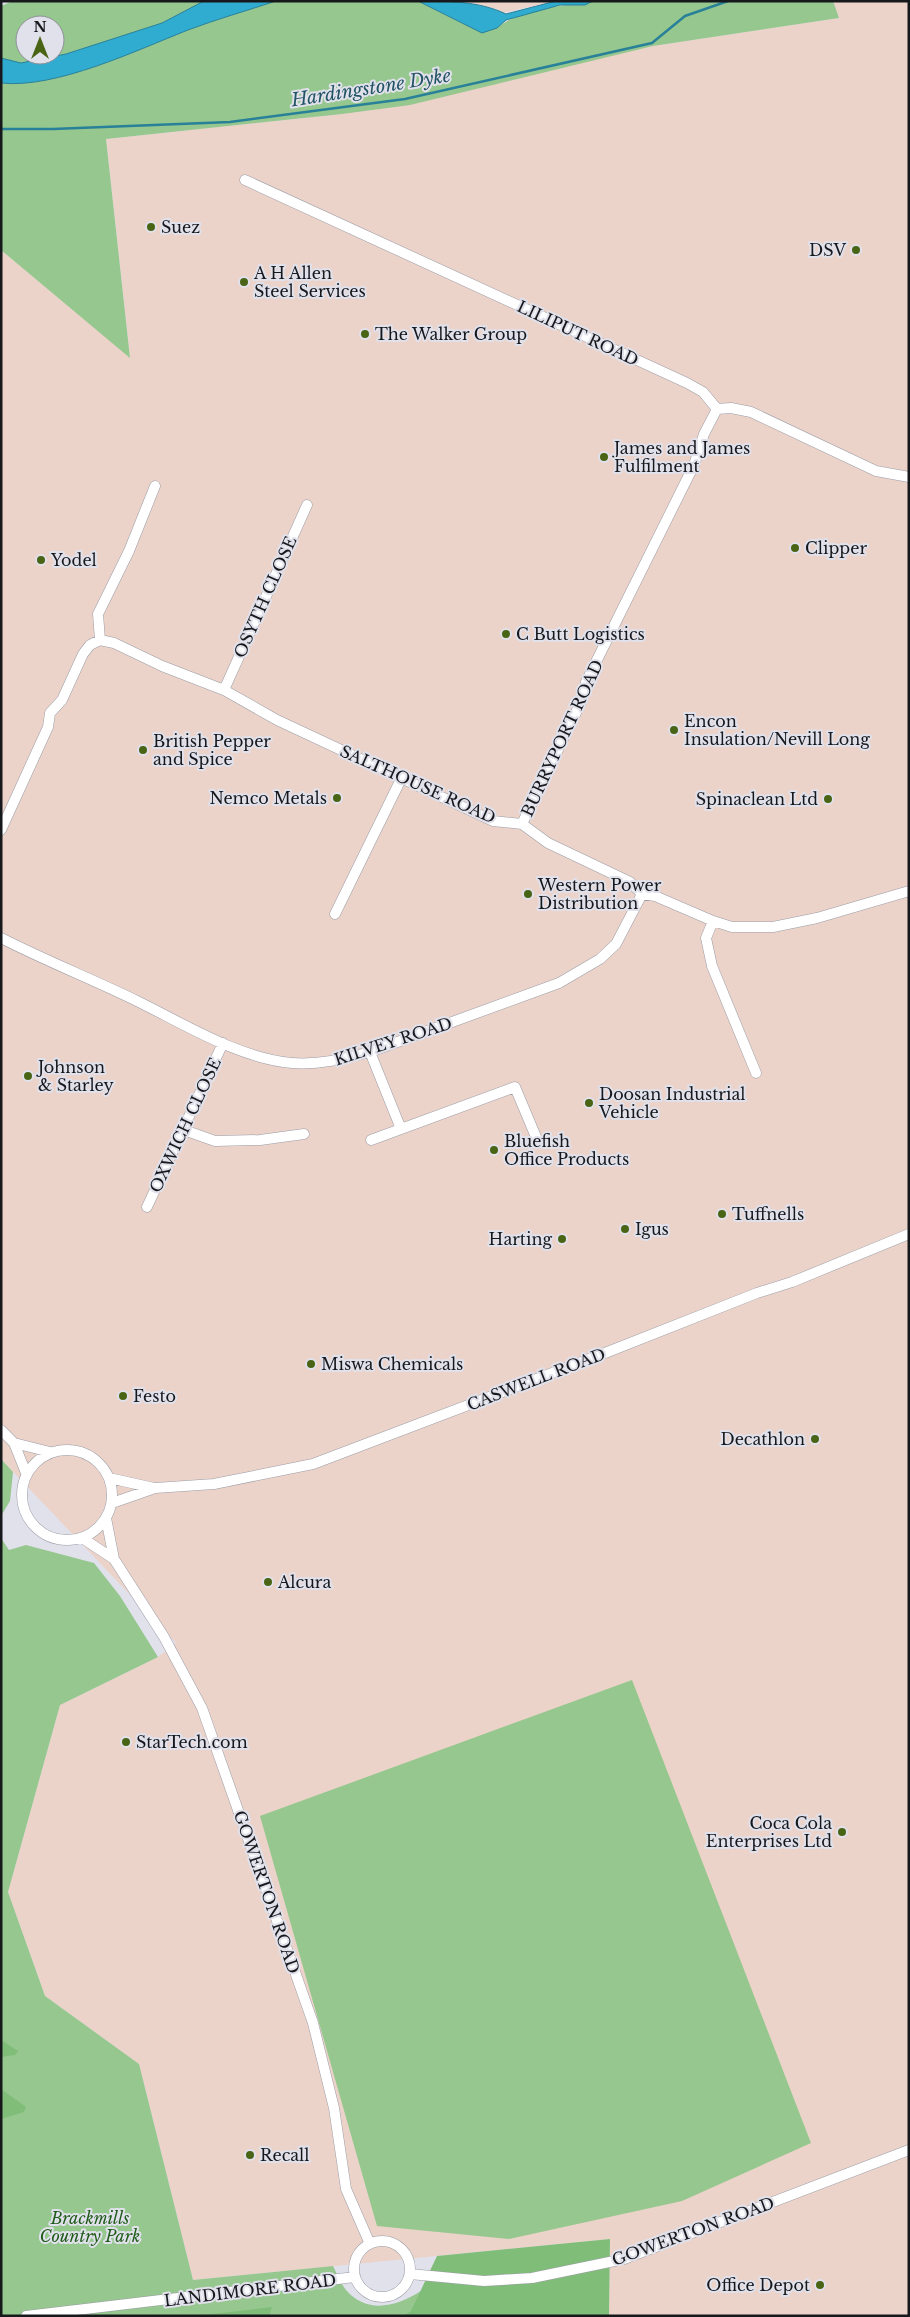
<svg xmlns="http://www.w3.org/2000/svg" width="910" height="2317" font-family="'Libre Baskerville',serif">
<style>
.industrial{fill:#ebd3c9}
.green{fill:#95c78e;fill-rule:evenodd}
.forest{fill:#80bd78}
.water{fill:#2faccf;stroke:#288099}
.lines{fill:none;stroke-linecap:round;stroke-linejoin:round}
.stream{stroke:#288099;stroke-width:2.5}
.minor-casing{stroke:#9b9ca6;stroke-width:11}
.minor{stroke:#fff;stroke-width:10}
.poi-dot{fill:#4a6415;stroke:#e1e1ec;stroke-width:2}
.labels{text-anchor:middle;dominant-baseline:central;stroke-width:4;stroke-linejoin:round;paint-order:stroke}
.poi-label{font-size:16px;fill:#17181b;stroke:#e1e1ec;text-anchor:start}
.street-label{font-size:16px;fill:#17181b;stroke:#e1e1ec}
.park-label{font-size:16px;font-style:italic;fill:#205c19;stroke:#e1e1ec}
.water-label{font-size:18px;font-style:italic;fill:#235464;stroke:#e1e1ec}
</style>
<rect width="100%" height="100%" fill="#e1e1ec"/>
<path class="industrial" d="M 462,1 L 556,1 L 502,13 L 497,9 Z
M 833,1 L 909,1 L 909,2316 L 609,2316 L 610,2239 L 193,2280 L 139,2064 L 45,1996 L 8,1892 L 60,1705 L 158,1657 L 176,1643 L 1,1459 L 1,250 L 130,357 L 106,139 L 342,114 L 653,46 L 839,18 Z"/>
<path class="green" d="M 13,1 L 204,1 L 162,23 L 66,54 L 21,63 L 1,58 L 1,6 ZM 25,25 L 55,25 L 55,55 L 25,55 Z
M 276,1 L 418,1 L 464,24 L 497,28 C 512,15 539,9 559,6 C 571,3 581,7 593,1 L 833,1 L 839,18 L 653,46 L 410,105 L 342,114 L 106,139 L 130,358 L 1,250 L 1,83 C 56,89 137,50 188,30 C 217,19 246,11 276,1 Z
M 1,1459 L 13,1472 L 10,1501 L 1,1516 Z
M 1,1538 L 9,1550 L 26,1545 L 94,1563 L 120,1596 L 158,1657 L 60,1705 L 8,1892 L 45,1996 L 139,2064 L 193,2280 L 333,2266 C 337,2274 341,2284 346,2290 C 368,2315 397,2306 421,2291 L 609,2316 L 1,2316 Z
M 632,1680 L 811,2143 L 682,2201 L 509,2239 L 377,2226 L 260,1816 Z"/>
<path class="forest" d="M 1,2040 L 18,2051 L 15,2055 L 1,2057 Z
M 1,2089 L 26,2107 L 24,2112 L 1,2119 Z
M 610,2239 L 609,2316 L 404,2316 L 411,2311 L 437,2256 Z
M 272,2307 L 269,2316 L 197,2316 Z"/>
<path class="water" d="M 204,1 L 276,1 C 246,11 217,19 188,30 C 137,50 56,89 1,83 L 1,58 L 21,63 L 66,54 L 162,23 Z
M 418,1 C 447,1 479,1 506,14 L 556,1 L 593,1 L 585,5 L 560,5 L 506,20 L 497,28 L 482,33 Z"/>
<g class="lines">
<path class="stream" d="M 1,129 L 53,129 L 230,122 L 405,99 L 652,43 L 685,16 L 728,1"/>
<defs>
<path id="minor" d="M 245,180 L 687,383 L 703,392 L 717,409 L 731,408 L 751,412 L 876,471 L 909,477
M 100,640 L 114,643 L 162,666 L 224,690 L 277,720 L 493,821 L 522,824 L 548,843 L 630,882 L 642,894 L 655,896 L 713,921 L 732,927 L 773,927 L 817,918 L 909,891
M 224,690 L 307,505
M 522,824 L 582,700 L 586,682 L 694,465 L 704,434 L 717,409
M 1,830 L 48,727 L 50,713 L 62,700 L 83,654 L 90,645 L 100,640 L 98,614 L 129,551 L 155,486
M 335,914 L 402,777
M 713,921 L 706,938 L 712,966 L 756,1073
M 1,938 C 46,961 92,979 137,1001 C 184,1024 238,1058 292,1063 C 319,1065 344,1059 370,1052 L 559,983 L 600,959 L 616,944 L 642,894
M 370,1052 L 401,1129
M 184,1130 L 215,1141 L 260,1140 L 304,1134
M 371,1140 L 515,1087 L 536,1137
M 147,1207 L 223,1043
M 1,1430 L 14,1443 L 26,1473
M 14,1443 L 50,1452
M22 1495a45 45 0 1 1 90 0a45 45 0 1 1-90 0Z
M 109,1478 L 154,1488
M 112,1503 L 155,1488 L 214,1484 L 313,1464 L 605,1353 L 757,1293 L 792,1282 L 909,1234
M 106,1518 L 114,1559 L 164,1637 L 202,1708 L 313,2023 L 334,2108 L 346,2189 L 370,2244
M 82,1538 L 114,1559
M354 2269a28 28 0 1 1 56 0a28 28 0 1 1-56 0Z
M 410,2274 L 484,2281 L 532,2278 L 624,2259 L 909,2150
M 26,2316 L 355,2277"/>
</defs>
<use href="#minor" class="minor-casing"/>
<use href="#minor" class="minor"/>
</g>
<g class="poi-dot">
<circle cx="151" cy="227" r="5"/>
<circle cx="856" cy="250" r="5"/>
<circle cx="244" cy="282" r="5"/>
<circle cx="365" cy="334" r="5"/>
<circle cx="604" cy="457" r="5"/>
<circle cx="795" cy="548" r="5"/>
<circle cx="41" cy="560" r="5"/>
<circle cx="506" cy="634" r="5"/>
<circle cx="674" cy="730" r="5"/>
<circle cx="143" cy="750" r="5"/>
<circle cx="337" cy="798" r="5"/>
<circle cx="828" cy="799" r="5"/>
<circle cx="528" cy="894" r="5"/>
<circle cx="28" cy="1076" r="5"/>
<circle cx="589" cy="1103" r="5"/>
<circle cx="494" cy="1150" r="5"/>
<circle cx="722" cy="1214" r="5"/>
<circle cx="625" cy="1229" r="5"/>
<circle cx="562" cy="1239" r="5"/>
<circle cx="311" cy="1364" r="5"/>
<circle cx="123" cy="1396" r="5"/>
<circle cx="815" cy="1439" r="5"/>
<circle cx="268" cy="1582" r="5"/>
<circle cx="126" cy="1742" r="5"/>
<circle cx="842" cy="1832" r="5"/>
<circle cx="250" cy="2155" r="5"/>
<circle cx="820" cy="2285" r="5"/>
</g>
<g class="labels">
<g class="poi-label">
<text x="161" y="227">Suez</text>
<text x="846" y="250" text-anchor="end">DSV</text>
<text x="254" y="273">A H Allen<tspan x="254" dy="18">Steel Services</tspan></text>
<text x="375" y="334">The Walker Group</text>
<text x="614" y="448">James and James<tspan x="614" dy="18">Fulfilment</tspan></text>
<text x="805" y="548">Clipper</text>
<text x="51" y="560">Yodel</text>
<text x="516" y="634">C Butt Logistics</text>
<text x="684" y="721">Encon<tspan x="684" dy="18">Insulation/Nevill Long</tspan></text>
<text x="153" y="741">British Pepper<tspan x="153" dy="18">and Spice</tspan></text>
<text x="327" y="798" text-anchor="end">Nemco Metals</text>
<text x="818" y="799" text-anchor="end">Spinaclean Ltd</text>
<text x="538" y="885">Western Power<tspan x="538" dy="18">Distribution</tspan></text>
<text x="38" y="1067">Johnson<tspan x="38" dy="18">&amp; Starley</tspan></text>
<text x="599" y="1094">Doosan Industrial<tspan x="599" dy="18">Vehicle</tspan></text>
<text x="504" y="1141">Bluefish<tspan x="504" dy="18">Office Products</tspan></text>
<text x="732" y="1214">Tuffnells</text>
<text x="635" y="1229">Igus</text>
<text x="552" y="1239" text-anchor="end">Harting</text>
<text x="321" y="1364">Miswa Chemicals</text>
<text x="133" y="1396">Festo</text>
<text x="805" y="1439" text-anchor="end">Decathlon</text>
<text x="278" y="1582">Alcura</text>
<text x="136" y="1742">StarTech.com</text>
<text x="832" y="1823" text-anchor="end">Coca Cola<tspan x="832" dy="18">Enterprises Ltd</tspan></text>
<text x="260" y="2155">Recall</text>
<text x="810" y="2285" text-anchor="end">Office Depot</text>
</g>
<g class="street-label">
<text transform="translate(578 333) rotate(25)">LILIPUT ROAD</text>
<text transform="translate(265 597) rotate(-66)">OSYTH CLOSE</text>
<text transform="translate(562 738) rotate(-65)">BURRYPORT ROAD</text>
<text transform="translate(418 784) rotate(24)">SALTHOUSE ROAD</text>
<text transform="translate(393 1041) rotate(-18)">KILVEY ROAD</text>
<text transform="translate(185 1125) rotate(-65)">OXWICH CLOSE</text>
<text transform="translate(536 1379) rotate(-21)">CASWELL ROAD</text>
<text transform="translate(267 1892) rotate(71)">GOWERTON ROAD</text>
<text transform="translate(693 2231) rotate(-20)">GOWERTON ROAD</text>
<text transform="translate(250 2290) rotate(-7)">LANDIMORE ROAD</text>
</g>
<g class="park-label">
<text x="90" y="2218">Brackmills<tspan x="90" dy="18">Country Park</tspan></text>
</g>
<g class="water-label">
<text transform="translate(371 88) rotate(-9)">Hardingstone Dyke</text>
</g>
</g>
<rect width="910" height="2317" fill="none" stroke="#17181b" stroke-width="5"/>
<g transform="translate(40 40)"><circle r="24" fill="#e1e1ec" stroke="#909198"/>
<path d="M0-4L9 19L0 12L-9 19Z" fill="#4a6415"/>
<text y="-8" font-size="14" font-weight="bold" text-anchor="middle" fill="#17181b">N</text>
</g>
</svg>
